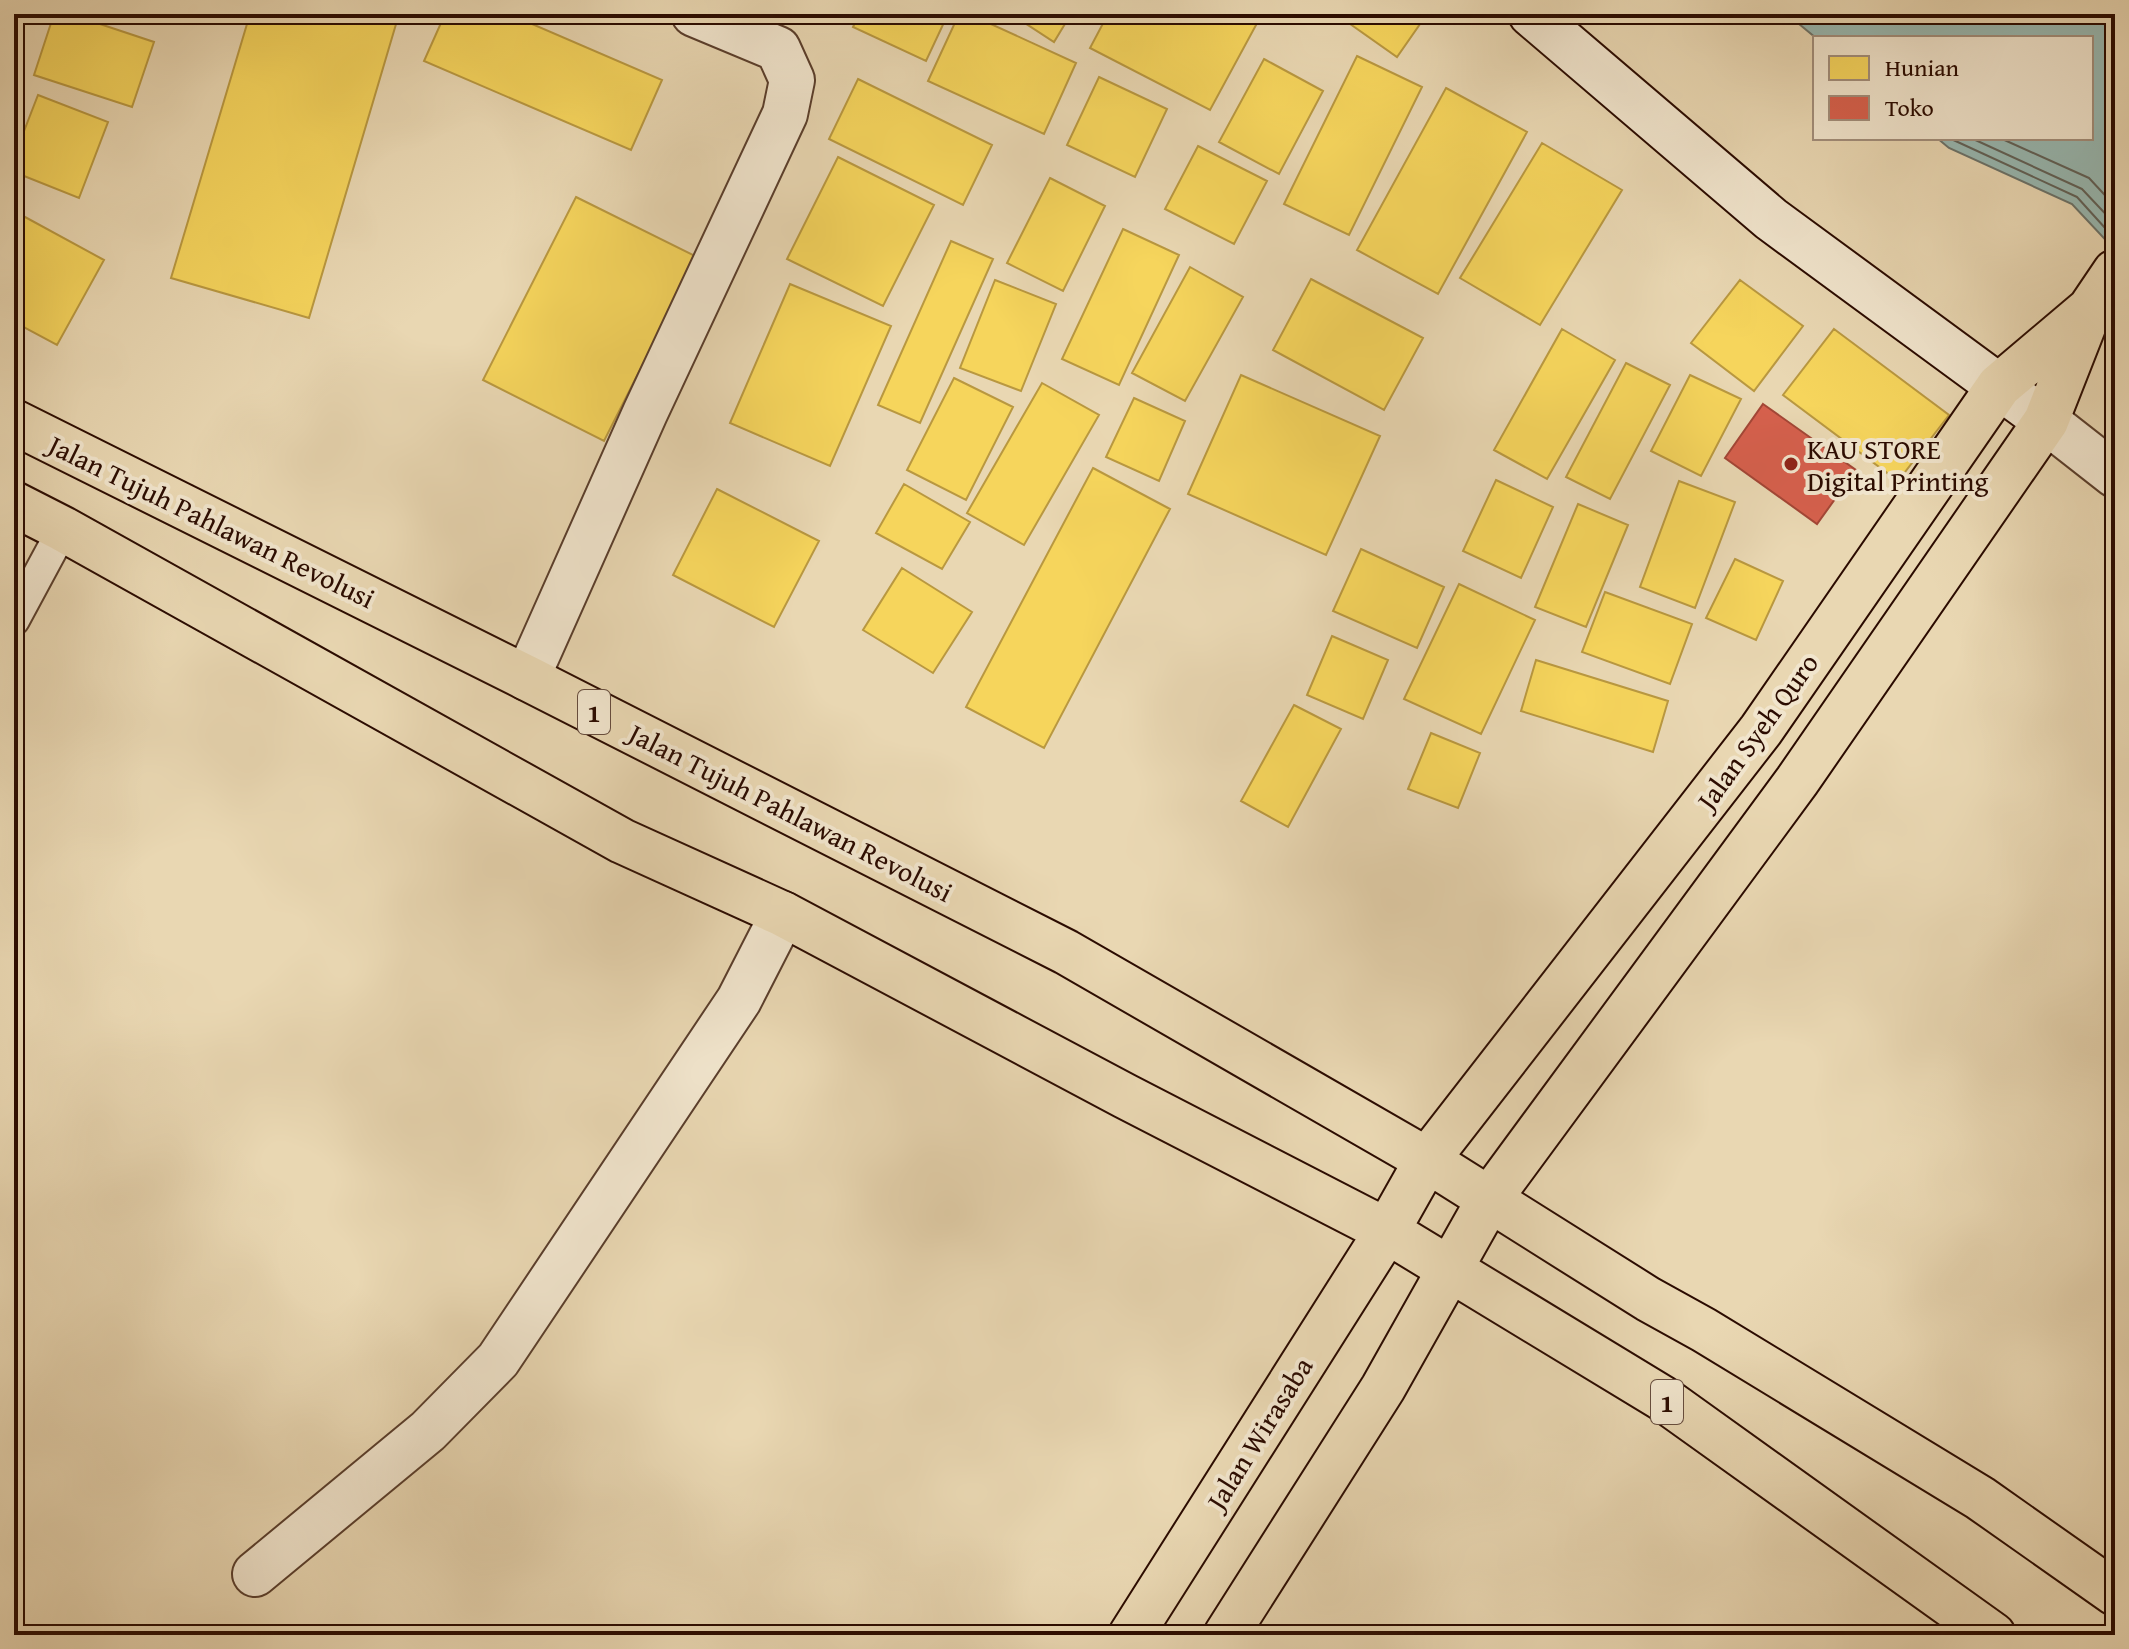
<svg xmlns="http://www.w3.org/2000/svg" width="2129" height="1649" font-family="'Gentium Book Plus',serif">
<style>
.water{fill:#98b8b1;stroke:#6c736a;stroke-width:2}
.homes{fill:#f6d55c;stroke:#b99840;stroke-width:2}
.shops{fill:#d6604d;stroke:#a34636;stroke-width:2}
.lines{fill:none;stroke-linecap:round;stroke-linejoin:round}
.shore{stroke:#626258;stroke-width:2}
.lane-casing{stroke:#5a3e2c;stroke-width:34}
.street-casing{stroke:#5a3e2c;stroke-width:48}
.secondary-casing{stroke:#2b0b00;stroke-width:48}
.primary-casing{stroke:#2b0b00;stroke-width:48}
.lane{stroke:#f1e5cd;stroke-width:30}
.street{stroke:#f1e5cd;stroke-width:44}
.secondary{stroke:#f1e5cd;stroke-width:44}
.primary{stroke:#e9d7b2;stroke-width:44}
.poi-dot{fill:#8f2418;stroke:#f1e5cd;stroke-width:3}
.labels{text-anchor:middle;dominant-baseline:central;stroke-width:8;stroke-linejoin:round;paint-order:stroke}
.shield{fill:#f1e5cd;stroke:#664c3e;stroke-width:2}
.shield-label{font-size:26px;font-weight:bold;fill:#2b0b00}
.poi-label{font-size:28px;fill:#2b0b00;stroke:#f1e5cd;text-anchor:start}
.street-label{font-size:28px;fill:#2b0b00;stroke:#f1e5cd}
</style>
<rect width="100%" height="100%" fill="#e9d7b2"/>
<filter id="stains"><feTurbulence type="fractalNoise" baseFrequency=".0025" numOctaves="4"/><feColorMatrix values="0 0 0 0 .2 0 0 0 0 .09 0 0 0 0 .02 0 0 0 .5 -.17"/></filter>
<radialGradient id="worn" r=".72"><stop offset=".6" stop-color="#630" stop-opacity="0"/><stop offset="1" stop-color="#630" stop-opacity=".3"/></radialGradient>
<path class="water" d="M 1787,14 L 2115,14 L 2115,250 L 2072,204 L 1949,148 L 1937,138 L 2091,138 L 2091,38 L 1816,38 Z"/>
<path class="homes" d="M 54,14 L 70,14 L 154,42 L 132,107 L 34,75 Z
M 250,14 L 399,14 L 309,318 L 171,278 Z
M 445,14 L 509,14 L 662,80 L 631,150 L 424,61 Z
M 859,14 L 948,14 L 926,61 L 853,27 Z
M 959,14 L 969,14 L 1076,63 L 1044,134 L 928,81 Z
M 1011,14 L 1071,14 L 1054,42 Z
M 1108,14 L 1262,14 L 1210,110 L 1090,48 Z
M 1336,14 L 1427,14 L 1397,57 Z
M 1357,56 L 1422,87 L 1349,235 L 1284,204 Z
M 1264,59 L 1323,91 L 1279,174 L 1219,142 Z
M 1099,77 L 1167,109 L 1135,177 L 1067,145 Z
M 858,79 L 992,145 L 963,205 L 829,139 Z
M 1446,88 L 1527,132 L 1438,294 L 1357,250 Z
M 38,95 L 108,122 L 79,198 L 14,172 L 14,157 Z
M 1542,143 L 1622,190 L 1540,325 L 1460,278 Z
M 1198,146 L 1267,181 L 1234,244 L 1165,209 Z
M 838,157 L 934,205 L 883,306 L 787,259 Z
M 1050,178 L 1105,206 L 1063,291 L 1007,263 Z
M 576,197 L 697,257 L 604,441 L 483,380 Z
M 14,211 L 104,260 L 57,345 L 14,322 Z
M 1123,229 L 1179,255 L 1119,385 L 1062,359 Z
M 951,241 L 993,259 L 920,423 L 878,405 Z
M 1190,267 L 1243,297 L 1185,401 L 1132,373 Z
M 1311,279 L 1423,338 L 1384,410 L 1273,350 Z
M 995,280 L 1056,304 L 1021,391 L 960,368 Z
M 1740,280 L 1803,326 L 1754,391 L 1691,343 Z
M 790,284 L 891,326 L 830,466 L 730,423 Z
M 1562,329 L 1615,360 L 1547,479 L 1494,450 Z
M 1834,329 L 1949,415 L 1898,481 L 1783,395 Z
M 1626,363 L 1670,385 L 1610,499 L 1566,477 Z
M 1241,375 L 1380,436 L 1326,555 L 1188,494 Z
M 1690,375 L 1741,399 L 1701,476 L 1651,451 Z
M 954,378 L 1013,407 L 966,500 L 907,470 Z
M 1042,383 L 1099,415 L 1024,545 L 967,513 Z
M 1134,398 L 1185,421 L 1159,481 L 1106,457 Z
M 1093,468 L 1170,509 L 1044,748 L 966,707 Z
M 1496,480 L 1553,507 L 1521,578 L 1463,551 Z
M 1679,481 L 1735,502 L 1695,608 L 1640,587 Z
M 904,484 L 970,522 L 942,569 L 876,533 Z
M 717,489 L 819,541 L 774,627 L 673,575 Z
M 1578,504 L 1628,525 L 1586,627 L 1535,607 Z
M 1361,549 L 1444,587 L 1417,648 L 1333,611 Z
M 1735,559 L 1783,581 L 1756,640 L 1706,618 Z
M 902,568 L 972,612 L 933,673 L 863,630 Z
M 1459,584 L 1535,620 L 1481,734 L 1404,699 Z
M 1605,592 L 1692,624 L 1670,684 L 1582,652 Z
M 1332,636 L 1388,660 L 1363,719 L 1307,695 Z
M 1536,660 L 1668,701 L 1653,752 L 1521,711 Z
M 1294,705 L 1341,729 L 1288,827 L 1241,801 Z
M 1431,733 L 1480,753 L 1458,808 L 1408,789 Z"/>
<path class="shops" d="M 1763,404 L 1856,470 L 1817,524 L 1725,458 Z"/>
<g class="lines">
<path class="shore" d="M 1949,138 L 2077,197 L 2115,239
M 1971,138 L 2082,189 L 2115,224
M 2000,138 L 2089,178 L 2115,206"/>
<defs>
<path id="lane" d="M 14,620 L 63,529"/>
<path id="street" d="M 2046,421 L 2115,475
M 527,678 L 645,413 L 785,114 L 792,80 L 778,49 L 694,14
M 255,1574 L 428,1431 L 498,1360 L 739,1000 L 783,914"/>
<path id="secondary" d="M 1531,14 L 1771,219 L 2046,421"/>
<path id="primary" d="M 14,422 L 527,678 L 1066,952 L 1427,1160 L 1648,1299 L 1704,1330 L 1980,1498 L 2115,1593
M 14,504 L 63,529 L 622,841 L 783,914 L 1125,1096 L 1387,1231 L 1662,1398 L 1993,1635
M 1131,1635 L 1387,1231 L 1427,1160 L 1761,730 L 1999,386 L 2090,309
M 1226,1635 L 1383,1388 L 1490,1198 L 1797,781 L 2046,421 L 2090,309 L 2115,272"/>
</defs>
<use href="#lane" class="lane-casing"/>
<use href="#street" class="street-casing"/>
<use href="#secondary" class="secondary-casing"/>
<use href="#primary" class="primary-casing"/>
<use href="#lane" class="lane"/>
<use href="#street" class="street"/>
<use href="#secondary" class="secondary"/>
<use href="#primary" class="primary"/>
</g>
<circle class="poi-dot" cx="1791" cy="464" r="8"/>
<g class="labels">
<g class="shield">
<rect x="578" y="690" width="32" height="44" rx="6"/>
<rect x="1651" y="1380" width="32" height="44" rx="6"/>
</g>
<g class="shield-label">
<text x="594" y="712">1</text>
<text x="1667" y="1402">1</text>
</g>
<g class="poi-label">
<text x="1807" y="448">KAU STORE<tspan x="1807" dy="32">Digital Printing</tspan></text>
</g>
<g class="street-label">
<text transform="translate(212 521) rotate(26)">Jalan Tujuh Pahlawan Revolusi</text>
<text transform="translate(1757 731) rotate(-54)">Jalan Syeh Quro</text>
<text transform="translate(791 812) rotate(27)">Jalan Tujuh Pahlawan Revolusi</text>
<text transform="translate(1259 1433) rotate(-58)">Jalan Wirasaba</text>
</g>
</g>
<rect width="2129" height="1649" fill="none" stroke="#e9d7b2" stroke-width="48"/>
<rect x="16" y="16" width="2097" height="1617" fill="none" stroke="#2b0b00" stroke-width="4"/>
<rect x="24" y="24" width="2081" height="1601" fill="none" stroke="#2b0b00" stroke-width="2"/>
<rect x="1813" y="36" width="280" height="104" fill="#f1e5cd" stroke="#a28e7b" stroke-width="2"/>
<rect x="1829" y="56" width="40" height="24" fill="#f6d55c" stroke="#a28e7b" stroke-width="2"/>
<text x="1885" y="76" font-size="24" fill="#2b0b00">Hunian</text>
<rect x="1829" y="96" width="40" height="24" fill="#d6604d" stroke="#a28e7b" stroke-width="2"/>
<text x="1885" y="116" font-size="24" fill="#2b0b00">Toko</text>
<rect width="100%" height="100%" filter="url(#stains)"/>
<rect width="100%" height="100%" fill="url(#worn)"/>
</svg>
